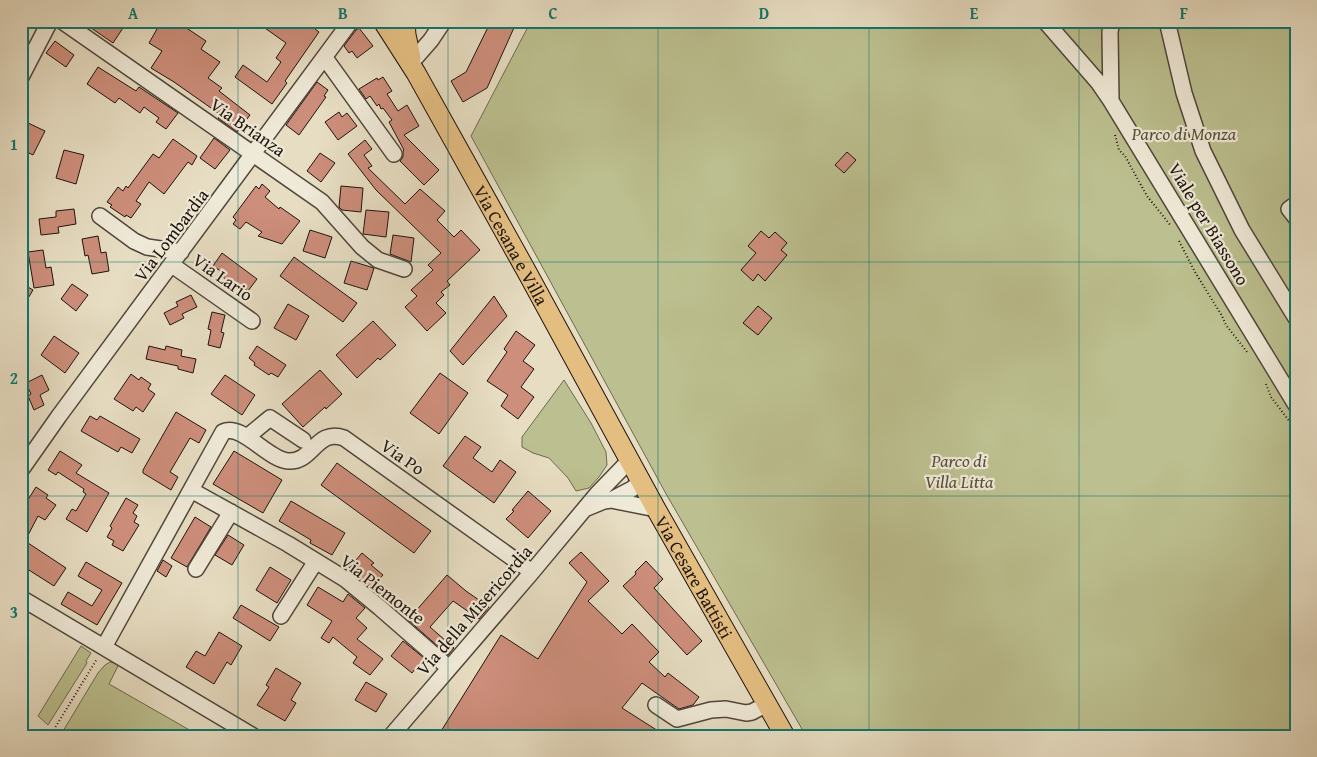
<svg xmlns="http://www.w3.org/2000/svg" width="1317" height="757" font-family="'Gentium Book Plus',serif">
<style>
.green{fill:#bcbf8f;stroke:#6d6a4e}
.building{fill:#cd8e7b;stroke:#1e140e}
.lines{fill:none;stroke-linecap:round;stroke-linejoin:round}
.minor-casing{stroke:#50463b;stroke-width:18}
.major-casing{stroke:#1e140e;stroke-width:21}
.path{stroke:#1e140e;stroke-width:2;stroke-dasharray:1 2.5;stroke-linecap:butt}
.minor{stroke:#efe9d7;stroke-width:15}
.major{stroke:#e4be81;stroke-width:19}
.grid{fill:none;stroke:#0f766e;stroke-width:1;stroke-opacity:0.55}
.labels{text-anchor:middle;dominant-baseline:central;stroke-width:4.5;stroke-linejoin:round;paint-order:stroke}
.street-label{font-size:18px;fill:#1e140e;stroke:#efe9d7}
.park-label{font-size:18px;font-style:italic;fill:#55503b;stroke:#efe9d7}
.neatline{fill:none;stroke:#0f766e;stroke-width:2}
.grid-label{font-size:16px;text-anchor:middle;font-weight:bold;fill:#0f766e}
</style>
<rect width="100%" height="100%" fill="#e7ddc2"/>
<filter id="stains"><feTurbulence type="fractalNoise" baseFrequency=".004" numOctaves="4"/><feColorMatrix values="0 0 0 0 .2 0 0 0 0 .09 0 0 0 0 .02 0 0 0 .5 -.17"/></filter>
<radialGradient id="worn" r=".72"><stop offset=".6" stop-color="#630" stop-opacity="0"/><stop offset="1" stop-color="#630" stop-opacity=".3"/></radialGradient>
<path class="green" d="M 531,21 L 1296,21 L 1296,736 L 806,736 L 665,492 L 471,136 Z
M 564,380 L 591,423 L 606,452 L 607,465 L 599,477 L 589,488 L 576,491 L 568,478 L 549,458 L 533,453 L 522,447 L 522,437 Z
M 81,646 L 91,653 L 86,661 L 87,663 L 48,725 L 38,716 Z
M 110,662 L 119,664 L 109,684 L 200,736 L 60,736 L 98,673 L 105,665 Z"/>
<path class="building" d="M 81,21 L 119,21 L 125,25 L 113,43 Z
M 145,21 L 176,21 L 206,41 L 201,49 L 220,62 L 208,78 L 222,88 L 219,91 L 250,115 L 237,132 L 218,118 L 221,115 L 174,82 L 151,68 L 162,51 L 149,43 L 157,29 Z
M 255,21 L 305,21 L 319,32 L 285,81 L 287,83 L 272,104 L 235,77 L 243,65 L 267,82 L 281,62 L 276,58 L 286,43 Z
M 491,21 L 517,21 L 487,88 L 463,102 L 451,81 L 466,72 Z
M 359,28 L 373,46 L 357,58 L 352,51 L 349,53 L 344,46 L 356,30 Z
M 55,41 L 74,55 L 66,67 L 46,53 Z
M 98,67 L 136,91 L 139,87 L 178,113 L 166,129 L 156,122 L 159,118 L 144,107 L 140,113 L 119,98 L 115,103 L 87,84 Z
M 383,77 L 392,91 L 387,94 L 398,111 L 407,105 L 419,126 L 404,135 L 439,170 L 424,185 L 400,161 L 403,157 L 403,151 L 404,150 L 389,122 L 392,120 L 383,108 L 381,109 L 379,104 L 377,106 L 370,96 L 366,99 L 359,89 L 377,78 L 378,80 Z
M 317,82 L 328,90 L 324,96 L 326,97 L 299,135 L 286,125 Z
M 339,112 L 342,117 L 347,113 L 357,126 L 338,140 L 325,122 Z
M 26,122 L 45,131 L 33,155 L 21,149 L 21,133 Z
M 214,138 L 230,150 L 215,169 L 200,158 Z
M 173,139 L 197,156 L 192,165 L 188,162 L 164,194 L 149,182 L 136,201 L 141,204 L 131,218 L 126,215 L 125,217 L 110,207 L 112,205 L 107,202 L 118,187 L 123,191 L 126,186 L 128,188 L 153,154 L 159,158 Z
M 365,140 L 372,149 L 364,155 L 372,166 L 368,168 L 405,204 L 420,189 L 445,211 L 437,220 L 454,237 L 461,230 L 480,250 L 447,281 L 450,285 L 441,292 L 444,295 L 436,303 L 446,313 L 427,331 L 405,307 L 417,296 L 411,290 L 433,270 L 428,265 L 441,253 L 376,190 L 348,154 Z
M 64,150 L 84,155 L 76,184 L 56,178 Z
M 847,152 L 856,160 L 844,173 L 835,165 Z
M 320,153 L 335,163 L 321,182 L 307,171 Z
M 262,184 L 270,191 L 265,197 L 279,209 L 280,207 L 300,221 L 282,244 L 258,236 L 262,232 L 246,222 L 240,229 L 233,224 L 236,220 L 233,217 L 256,186 L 259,189 Z
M 341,186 L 363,188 L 361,212 L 342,210 L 339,207 Z
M 74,209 L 76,224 L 58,227 L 59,233 L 41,235 L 39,219 L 56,217 L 56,211 Z
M 366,210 L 389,212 L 386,237 L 363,234 Z
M 310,230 L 332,237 L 325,258 L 303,251 Z
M 761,231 L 769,238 L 775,232 L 787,243 L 781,250 L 787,255 L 765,281 L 758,274 L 753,281 L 741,270 L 756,253 L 748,246 Z
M 393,235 L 414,238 L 411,262 L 390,254 Z
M 98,236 L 101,253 L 106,252 L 109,271 L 92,274 L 88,255 L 85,256 L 82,239 Z
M 43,250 L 46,268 L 51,267 L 54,285 L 34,288 L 28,252 Z
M 222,253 L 257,279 L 248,291 L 239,285 L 238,288 L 220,275 L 222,272 L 213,266 Z
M 294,257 L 357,303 L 343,322 L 280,276 Z
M 351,261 L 374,268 L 367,290 L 344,283 Z
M 21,283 L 33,290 L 21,310 Z
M 72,284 L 88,295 L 76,311 L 61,299 Z
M 191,295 L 197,307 L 182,314 L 184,318 L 170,325 L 164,313 L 178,306 L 176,302 Z
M 494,296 L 507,316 L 463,365 L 450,351 Z
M 288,304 L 309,316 L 296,340 L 274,328 Z
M 758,306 L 772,318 L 758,335 L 743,323 Z
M 212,312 L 225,315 L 221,332 L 224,333 L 220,348 L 208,345 L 211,330 L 208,329 Z
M 373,321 L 396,345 L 380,360 L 378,358 L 357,378 L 336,355 Z
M 516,331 L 535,345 L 523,361 L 534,369 L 521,387 L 534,397 L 518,419 L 501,406 L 508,395 L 487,381 L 507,352 L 504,349 Z
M 54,336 L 79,353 L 65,373 L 41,355 Z
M 149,346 L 165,350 L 166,346 L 182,350 L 181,356 L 196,359 L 193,373 L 178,369 L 178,366 L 146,359 Z
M 257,346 L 286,365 L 278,377 L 271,373 L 269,375 L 254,365 L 255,363 L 249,358 Z
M 320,370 L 342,394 L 326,409 L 325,407 L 303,427 L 282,404 Z
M 440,373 L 468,393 L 439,434 L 410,413 Z
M 131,374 L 139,380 L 141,377 L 151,384 L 148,389 L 155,394 L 143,412 L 136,407 L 133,411 L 114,399 Z
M 42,375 L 49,390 L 40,395 L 44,405 L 34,410 L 28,396 L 31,394 L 26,383 Z
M 225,375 L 255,395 L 242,415 L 211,394 Z
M 176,412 L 206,430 L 199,443 L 190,438 L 170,472 L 178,477 L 171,490 L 143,473 L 143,470 Z
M 90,416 L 97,420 L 100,416 L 140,439 L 132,453 L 121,447 L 118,452 L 81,431 Z
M 465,436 L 481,447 L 473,458 L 492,472 L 500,460 L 516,472 L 494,503 L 443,466 Z
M 60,451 L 82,465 L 76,473 L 109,493 L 87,532 L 66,519 L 72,509 L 76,511 L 86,494 L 83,492 L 84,489 L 58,472 L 56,475 L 48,470 Z
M 234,451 L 282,480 L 263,513 L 213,484 Z
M 337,463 L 431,531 L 414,553 L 321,485 Z
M 36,487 L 48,495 L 46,498 L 56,505 L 45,520 L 38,516 L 25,541 L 66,568 L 54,586 L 21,565 L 21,523 L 29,509 L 24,506 Z
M 528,491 L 551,511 L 528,538 L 506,519 L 514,511 L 512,510 Z
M 126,498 L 138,505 L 133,513 L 137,516 L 134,522 L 139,525 L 123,551 L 112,545 L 114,541 L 107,537 L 112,528 L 110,526 Z
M 291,501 L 345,533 L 332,555 L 310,543 L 311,540 L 279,521 Z
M 195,517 L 211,527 L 187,567 L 171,558 Z
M 228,535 L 244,545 L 232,565 L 215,555 Z
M 581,552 L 609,581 L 588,601 L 622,634 L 632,624 L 659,652 L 649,662 L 665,677 L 668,673 L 699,697 L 693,705 L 679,709 L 642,683 L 622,708 L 666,736 L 438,736 L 501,635 L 538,659 L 587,582 L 569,563 Z
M 362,553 L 374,563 L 371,565 L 383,575 L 371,588 L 358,577 L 358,576 L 349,568 Z
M 163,560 L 172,566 L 166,577 L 157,571 Z
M 646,561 L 663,579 L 654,588 L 702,641 L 687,655 L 623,586 L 636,574 L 635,572 Z
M 86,562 L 122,583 L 97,625 L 61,604 L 68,592 L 92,606 L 102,590 L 78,576 Z
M 270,567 L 291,580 L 277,603 L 256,590 Z
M 447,575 L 466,591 L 489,607 L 479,619 L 453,601 L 430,627 L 454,648 L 448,655 L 408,620 Z
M 318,587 L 343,602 L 348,594 L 365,608 L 356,618 L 367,628 L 357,639 L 383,659 L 370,675 L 353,663 L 357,657 L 333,637 L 329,643 L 321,638 L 332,621 L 307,605 Z
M 241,605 L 279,627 L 270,641 L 233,618 Z
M 219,632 L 242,646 L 231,665 L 227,662 L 214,684 L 186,667 L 196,651 L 205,656 Z
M 403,641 L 424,658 L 412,673 L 391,656 Z
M 276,668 L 301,683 L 291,700 L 296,703 L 285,721 L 257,705 L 269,687 L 266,685 Z
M 366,682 L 387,694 L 376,712 L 355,700 Z"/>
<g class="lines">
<defs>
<path id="minor" d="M 62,21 L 322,202 L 362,247 L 378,260 L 404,269
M 1045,21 L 1098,82 L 1111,101 L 1296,405
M 1167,21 L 1184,93 L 1203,151 L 1242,230 L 1296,318
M 325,58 L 394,154
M 410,64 L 431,40 L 441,25 L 441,21
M 21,77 L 50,21
M 1111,101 L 1110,32 L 1112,21
M 1296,204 L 1289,209 L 1296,218
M 100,216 L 134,241 L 147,247 L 181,252
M 172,265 L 252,321
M 247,437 L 270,418 L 303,440
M 21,470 L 59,416 L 351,21
M 191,490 L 288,544 L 345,579 L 379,607 L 449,668
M 611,500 L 632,489 L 641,481
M 587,508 L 604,501 L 611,500 L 656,509
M 196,569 L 231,512
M 21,598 L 253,736
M 281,616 L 316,561
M 104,647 L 223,432 C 242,423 267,459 288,461 C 313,463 316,428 344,438 L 532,572
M 656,705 L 677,719 L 711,710 L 726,709 L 746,713 L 752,712 L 767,704
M 391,736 L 532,572 L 597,494 L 629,461"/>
<g id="major">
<path d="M 405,22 L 406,35 L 411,58"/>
<path id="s1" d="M 384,23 L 416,73 L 528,274 L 656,509 L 785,736"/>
</g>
</defs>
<use href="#minor" class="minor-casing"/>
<use href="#major" class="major-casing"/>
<path class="path" d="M 1115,135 L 1119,150 L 1125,156 L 1147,196 L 1171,226
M 1179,241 L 1195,272 L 1222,316 L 1226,325 L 1247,352
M 1266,384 L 1271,397 L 1296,430
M 21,726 L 36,736
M 50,736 L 97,659"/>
<use href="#minor" class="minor"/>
<use href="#major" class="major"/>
</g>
<path class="grid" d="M 238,21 L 238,736M 448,21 L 448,736M 658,21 L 658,736M 869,21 L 869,736M 1079,21 L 1079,736M 21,262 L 1296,262M 21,496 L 1296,496"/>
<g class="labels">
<g class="street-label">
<text transform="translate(248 127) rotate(35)">Via Brianza</text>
<text transform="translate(1209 224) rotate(59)">Viale per Biassono</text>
<text transform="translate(171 235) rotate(-53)">Via Lombardia</text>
<text stroke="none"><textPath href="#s1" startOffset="256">Via Cesana e Villa</textPath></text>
<text transform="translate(223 277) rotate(35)">Via Lario</text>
<text transform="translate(403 457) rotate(35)">Via Po</text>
<text stroke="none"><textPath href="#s1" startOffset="635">Via Cesare Battisti</textPath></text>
<text transform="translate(383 589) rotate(38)">Via Piemonte</text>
<text transform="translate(474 610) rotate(-49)">Via della Misericordia</text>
</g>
<g class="park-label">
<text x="1184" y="133">Parco di Monza</text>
<text x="959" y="460">Parco di<tspan x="959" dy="21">Villa Litta</tspan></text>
</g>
</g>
<rect width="1317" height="757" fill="none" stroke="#e7ddc2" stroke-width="55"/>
<rect x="28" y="28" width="1262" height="702" class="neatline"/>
<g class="grid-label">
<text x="133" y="19">A</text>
<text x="343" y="19">B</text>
<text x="553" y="19">C</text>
<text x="764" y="19">D</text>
<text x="974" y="19">E</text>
<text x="1184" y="19">F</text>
<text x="14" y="150">1</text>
<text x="14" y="384">2</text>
<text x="14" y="618">3</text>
</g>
<rect width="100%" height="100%" filter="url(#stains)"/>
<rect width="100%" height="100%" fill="url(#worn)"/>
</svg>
